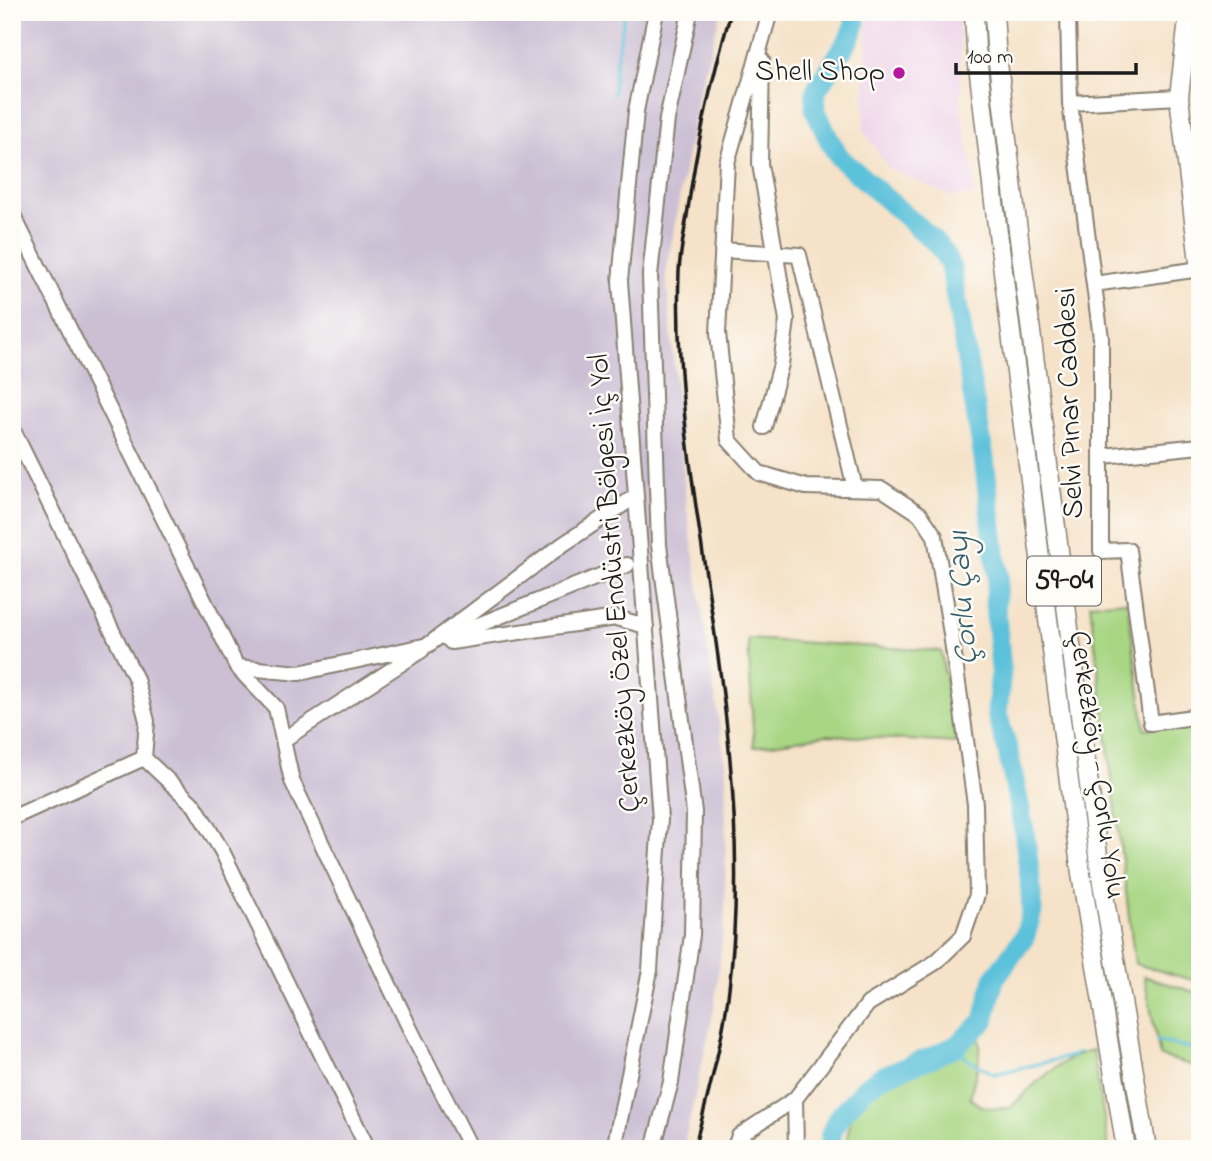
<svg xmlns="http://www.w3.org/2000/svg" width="1212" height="1161" font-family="'Indie Flower',sans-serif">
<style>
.built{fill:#edd1e9}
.industrial{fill:#ccbfd4}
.green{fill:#a8d683;stroke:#627950;stroke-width:2}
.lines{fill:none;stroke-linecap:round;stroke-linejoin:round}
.stream{stroke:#5cc1da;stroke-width:3.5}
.river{stroke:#5cc1da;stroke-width:21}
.minor-casing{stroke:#887f72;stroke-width:18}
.major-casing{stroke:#887f72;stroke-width:21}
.minor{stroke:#fff;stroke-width:14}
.major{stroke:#fff;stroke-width:18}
.rail{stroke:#1c1c1c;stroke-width:3.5}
.poi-dot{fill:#b5179e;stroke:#fdfcf7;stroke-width:2.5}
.labels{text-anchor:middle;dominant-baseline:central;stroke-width:5;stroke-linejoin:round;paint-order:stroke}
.shield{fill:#fdfcf7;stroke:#605f5e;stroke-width:2}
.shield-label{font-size:28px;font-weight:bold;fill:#1c1c1c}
.poi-label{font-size:30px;fill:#1c1c1c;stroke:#fdfcf7;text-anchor:end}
.street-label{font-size:30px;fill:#1c1c1c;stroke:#fdfcf7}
.water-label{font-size:32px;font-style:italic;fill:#365e68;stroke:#fdfcf7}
</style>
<rect width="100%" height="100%" fill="#fdfcf7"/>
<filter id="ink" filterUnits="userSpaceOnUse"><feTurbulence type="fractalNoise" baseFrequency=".0143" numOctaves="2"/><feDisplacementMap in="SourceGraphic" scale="14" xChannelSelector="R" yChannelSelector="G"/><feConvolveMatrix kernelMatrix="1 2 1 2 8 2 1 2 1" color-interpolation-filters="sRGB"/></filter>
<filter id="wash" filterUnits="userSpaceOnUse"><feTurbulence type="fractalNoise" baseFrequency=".00686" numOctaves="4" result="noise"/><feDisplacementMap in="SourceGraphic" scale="28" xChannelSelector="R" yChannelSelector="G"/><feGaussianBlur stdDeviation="1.57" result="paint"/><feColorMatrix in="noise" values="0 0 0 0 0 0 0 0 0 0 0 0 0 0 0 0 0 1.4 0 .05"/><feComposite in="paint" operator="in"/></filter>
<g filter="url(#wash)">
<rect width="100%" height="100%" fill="#f5e2c8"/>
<path class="built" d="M 867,12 L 958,12 L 961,46 L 961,109 L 973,174 L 974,195 L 953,197 L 888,168 L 864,131 Z"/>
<path class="industrial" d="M 12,12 L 721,12 L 697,98 L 666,274 L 686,503 L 726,768 L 725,916 L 714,1009 L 683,1149 L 12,1149 Z"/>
<path class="green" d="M 1127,601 L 1145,729 L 1200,721 L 1200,982 L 1135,964 L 1090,604 Z
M 748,639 L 941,651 L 956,743 L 827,735 L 754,747 Z
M 1144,976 L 1200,994 L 1200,1068 L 1160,1056 Z
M 973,1024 C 989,1045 974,1074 970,1098 C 982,1110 995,1109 1011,1108 C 1028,1088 1067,1054 1093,1050 L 1109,1149 L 845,1149 L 853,1106 L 943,1047 Z"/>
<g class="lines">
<path class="stream" d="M 613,94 L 615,66 L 625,12
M 1157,1041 L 1200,1050
M 956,1046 L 967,1059 L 994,1074 L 1073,1056 L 1078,1052"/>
<path class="river" d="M 831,1149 L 831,1134 L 838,1118 L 865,1088 L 881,1077 L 930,1058 L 956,1046 L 984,1021 L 994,979 L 1025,936 L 1032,911 L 1030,878 L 1024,830 L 1008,751 L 997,714 L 1001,670 L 995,604 L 998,578 L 984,458 L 951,268 L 944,253 L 934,241 L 840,158 L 829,140 L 815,109 L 816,90 L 849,39 L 855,24 L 854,12"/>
</g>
</g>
<g filter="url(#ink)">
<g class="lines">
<defs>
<path id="minor" d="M 1068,12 L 1070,103 L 1101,338 L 1101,551 L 1128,550 L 1151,723 L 1200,716
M 1182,57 L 1200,56
M 762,60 L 760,164 L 787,320 L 781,364 L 764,427
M 1070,103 L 1179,97
M 12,213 L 237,667 L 276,708 L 292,781 L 412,1033 L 471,1149
M 722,250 L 799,255 L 855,488
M 1094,284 L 1200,269
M 12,428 L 136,679 L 147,721 L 144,758 L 195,806 L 222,851 L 368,1149
M 1103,456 L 1200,446
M 446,638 L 627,565
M 451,642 L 616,618 L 646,626
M 237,667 L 299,673 L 428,645 L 562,545 L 636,496
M 283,740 L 422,650
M 12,818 L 144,758
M 795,1099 L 796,1149
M 614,1149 L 650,970 L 660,819 L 620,281 L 636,111 L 656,12
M 653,1149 L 671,1082 L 692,935 L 694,812 L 659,545 L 650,275 L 667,119 L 690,12
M 734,1149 L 739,1136 L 795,1099 L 868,1004 L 936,962 L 963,936 L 977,895 L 975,804 L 951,634 L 935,536 L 920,514 L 882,489 L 806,487 L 759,473 L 729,440 L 718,333 L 727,163 L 770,12"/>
<path id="major" d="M 974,12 L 976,48 L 994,202 L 1081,874 L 1126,1149
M 994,12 L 996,46 L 1014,199 L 1100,871 L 1147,1149
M 1189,12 L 1179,97 L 1200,270"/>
</defs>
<use href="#minor" class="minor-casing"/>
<use href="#major" class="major-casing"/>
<use href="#minor" class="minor"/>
<use href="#major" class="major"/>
<path class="rail" d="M 694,1149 C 707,1099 721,1048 728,997 C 739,915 737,830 729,749 C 715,592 673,430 679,272 C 680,251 685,230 688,209 C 697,141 712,78 731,12"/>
</g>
</g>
<circle class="poi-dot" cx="899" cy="73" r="7"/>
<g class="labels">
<rect class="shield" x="1027" y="556.5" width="74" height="49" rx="5"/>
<g class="shield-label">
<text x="1064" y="581">59-04</text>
</g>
<g class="poi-label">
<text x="885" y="73">Shell Shop</text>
</g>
<g class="street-label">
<text transform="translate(1071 403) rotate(-92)">Selvi Pınar Caddesi</text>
<text transform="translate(616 583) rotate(-94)">Çerkezköy Özel Endüstri Bölgesi İç Yol</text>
<text transform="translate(1096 765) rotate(82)">Çerkezköy - Çorlu Yolu</text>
</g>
<g class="water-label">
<text transform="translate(964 598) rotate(-94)">Çorlu Çayı</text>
</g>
</g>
<rect width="1212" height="1161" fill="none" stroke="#fdfcf7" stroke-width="42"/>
<path d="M956 63v10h180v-10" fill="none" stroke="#1c1c1c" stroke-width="3.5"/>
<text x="967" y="63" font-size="21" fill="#1c1c1c" stroke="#fdfcf7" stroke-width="5" paint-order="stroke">100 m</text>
</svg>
